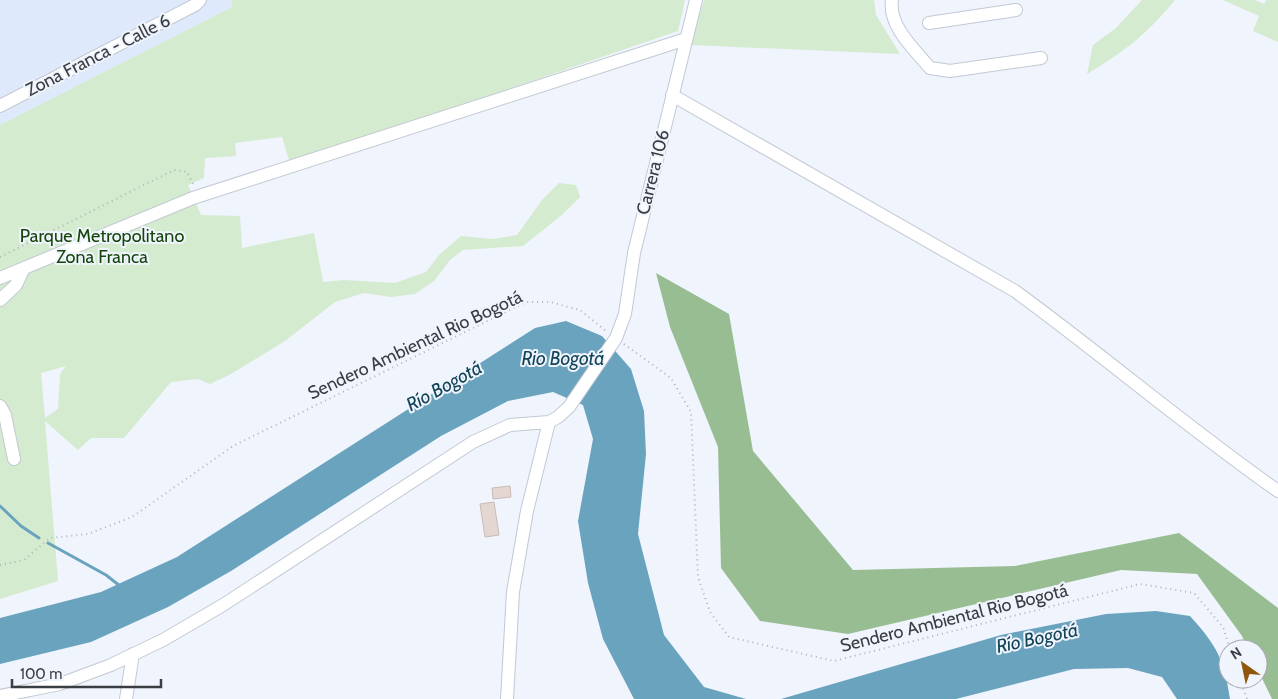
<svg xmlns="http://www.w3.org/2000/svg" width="1278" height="699" font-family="Cabin,sans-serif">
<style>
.built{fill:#dee9fb}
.green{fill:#d4ebcf;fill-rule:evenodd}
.forest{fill:#99bd92}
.water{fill:#6aa3bd}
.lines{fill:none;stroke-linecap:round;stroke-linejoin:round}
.stream{stroke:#6aa3bd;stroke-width:3}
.building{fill:#e4d7d2;stroke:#c8bbb6}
.minor-casing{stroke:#c2c9d3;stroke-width:14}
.path{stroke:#b0b4bc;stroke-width:2;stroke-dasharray:1 4;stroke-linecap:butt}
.minor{stroke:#fff;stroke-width:12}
.labels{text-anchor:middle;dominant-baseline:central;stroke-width:4;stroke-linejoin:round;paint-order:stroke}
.street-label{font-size:18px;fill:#3a3d41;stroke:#eff4fd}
.park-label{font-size:18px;fill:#16450a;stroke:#eff4fd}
.water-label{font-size:19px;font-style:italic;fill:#134458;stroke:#eff4fd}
</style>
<rect width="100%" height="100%" fill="#eff4fd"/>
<path class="built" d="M 0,0 L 232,0 L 232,7 L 0,125 Z"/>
<path class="green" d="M 232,0 L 685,0 L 678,31 L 372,136 L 289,160 L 282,137 L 235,143 L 236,156 L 205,158 L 204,178 L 188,185 L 201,215 L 240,216 L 242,248 L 314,233 L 323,282 L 345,280 L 395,283 L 426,272 L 439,255 L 461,236 L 493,239 L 517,235 L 542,200 L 559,183 L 576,185 L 580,197 L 563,214 L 523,246 L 463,250 L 450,260 L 434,281 L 415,294 L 391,297 L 364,293 L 335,302 L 285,341 L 231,374 L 210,384 L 198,379 L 171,382 L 124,438 L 91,438 L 78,450 L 45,421 L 58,581 L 0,599 L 0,125 L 232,7 ZM 66,366 L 60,374 L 58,409 L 45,418 L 41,373 Z
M 704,0 L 874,0 L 876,15 L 900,54 L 691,45 Z
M 1142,0 L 1175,0 C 1148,33 1124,52 1087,74 L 1093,45 L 1116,28 Z
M 1223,0 L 1255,0 L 1264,4 L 1266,0 L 1278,0 L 1278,42 L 1253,31 L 1259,16 Z"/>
<path class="forest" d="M 656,273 L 729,314 L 753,451 L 853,570 L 1015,566 L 1179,533 L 1278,608 L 1278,699 L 1272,699 L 1258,670 L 1258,649 L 1248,649 L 1242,636 L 1197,574 L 1121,570 L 848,634 L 760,621 L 721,568 L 718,447 L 670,327 Z"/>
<path class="water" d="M 566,321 L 602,336 L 631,369 L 644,411 L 646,454 L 638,534 L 664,635 L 704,687 L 746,699 L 634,699 L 603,639 L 588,583 L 578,521 L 593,439 L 583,405 L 553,392 L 508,401 L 441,436 L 231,571 L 168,607 L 91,642 L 0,664 L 0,618 L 101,592 L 177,557 L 535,328 Z
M 1156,611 L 1190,616 C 1217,646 1224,659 1230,699 L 1177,699 L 1162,677 L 1128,668 L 1074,669 L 956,699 L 781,699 L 1001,635 L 1106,614 Z"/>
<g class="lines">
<path class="stream" d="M 0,506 L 21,526 L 39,538
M 48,543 L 106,575 L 120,586"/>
</g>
<path class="building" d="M 510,486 L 511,497 L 493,499 L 492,488 Z
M 494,502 L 499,535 L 485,537 L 480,504 Z"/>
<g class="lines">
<defs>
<path id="minor" d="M 892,0 C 888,26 915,50 930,68 L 950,71 L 1041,58
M 929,23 L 1016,10
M 672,95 L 1015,291 C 1104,356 1188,428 1278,491
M 0,106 L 195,5 L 200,0
M 0,278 L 193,198 L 686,39
M 0,300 L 16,285 L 24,268
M 0,406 L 5,415 L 14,459
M 0,696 L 60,684 L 111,665 L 163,640 L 223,605 L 473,442 L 510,425 L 549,422 L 558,417 L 569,407 L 616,338 L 625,314 L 634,253 L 696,0
M 126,699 L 133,654
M 507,699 L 513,592 L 527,511 L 549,422"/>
</defs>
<use href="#minor" class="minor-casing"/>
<path class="path" d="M 0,257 L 174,170 L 187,172 L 194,186
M 624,344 L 671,378 L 691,412 L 698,577 L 710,612 L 729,637 L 834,661 L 1140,584 L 1194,593 L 1223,627 L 1230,649
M 0,565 L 24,560 L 50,538 L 88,534 L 132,517 L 233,446 L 526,302 L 550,302 L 580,310 L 606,331
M 1240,679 L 1247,699"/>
<use href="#minor" class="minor"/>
</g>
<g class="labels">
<g class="street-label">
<text transform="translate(98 55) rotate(-27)">Zona Franca - Calle 6</text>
<text transform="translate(653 172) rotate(-76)">Carrera 106</text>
<text transform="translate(415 345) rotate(-25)">Sendero Ambiental Rio Bogotá</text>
<text transform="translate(954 618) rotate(-14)">Sendero Ambiental Rio Bogotá</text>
</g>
<g class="park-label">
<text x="102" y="236">Parque Metropolitano<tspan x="102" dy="21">Zona Franca</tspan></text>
</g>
<g class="water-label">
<text x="563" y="358">Rio Bogotá</text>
<text transform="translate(444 386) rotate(-29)">Río Bogotá</text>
<text transform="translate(1037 638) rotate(-12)">Río Bogotá</text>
</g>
</g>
<g transform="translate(1243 664) rotate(327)"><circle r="24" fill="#eff4fd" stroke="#a7abb2"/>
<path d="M0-4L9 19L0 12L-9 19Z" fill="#8e570c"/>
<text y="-8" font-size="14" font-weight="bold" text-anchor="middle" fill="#3a3d41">N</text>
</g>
<path d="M12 679v8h149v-8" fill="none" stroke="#3a3d41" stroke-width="2.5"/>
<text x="20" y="679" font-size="15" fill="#3a3d41" stroke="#eff4fd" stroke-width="4" paint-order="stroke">100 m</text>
</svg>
